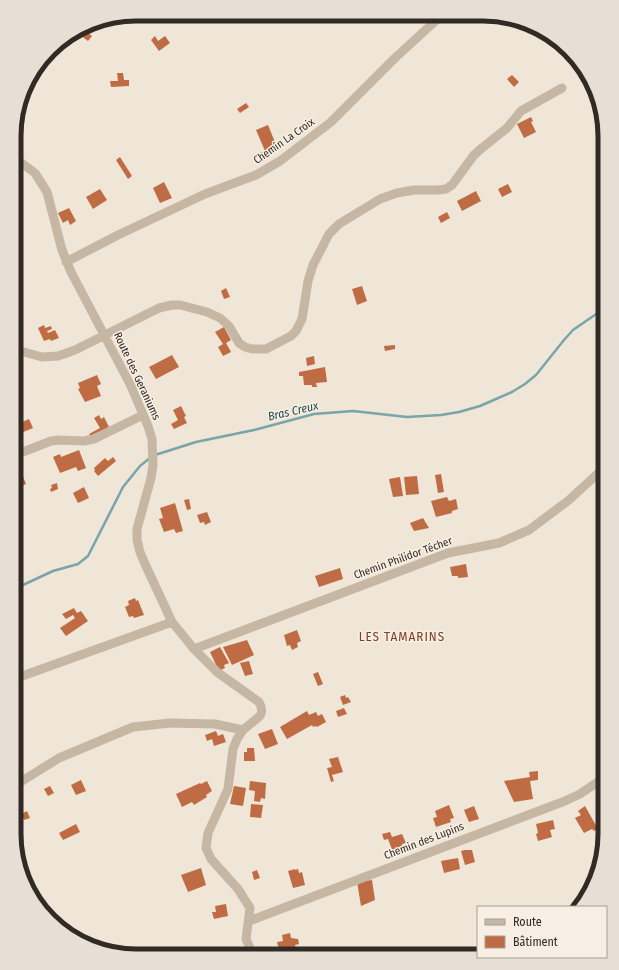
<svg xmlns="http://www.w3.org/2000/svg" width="619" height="970" font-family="'Fira Sans Condensed',sans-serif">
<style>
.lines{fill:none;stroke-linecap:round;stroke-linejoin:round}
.stream{stroke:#78a4aa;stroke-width:2.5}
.building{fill:#bf6c45}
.minor{stroke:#c6b6a4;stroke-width:9}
.labels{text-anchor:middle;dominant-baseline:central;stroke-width:3;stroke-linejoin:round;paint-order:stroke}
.street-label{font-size:11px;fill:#322a25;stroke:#f7efe3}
.water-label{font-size:12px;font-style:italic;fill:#1e4950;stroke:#f7efe3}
.quarter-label{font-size:13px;letter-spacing:1px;fill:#7c3f23;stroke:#f7efe3}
.rim{fill:none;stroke:#322a25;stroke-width:5}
</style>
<rect width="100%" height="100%" fill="#efe6d7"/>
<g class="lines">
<path class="stream" d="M 155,455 L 196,442 L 254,430 L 314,414 L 353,411 L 407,417 L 441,415 L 459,412 L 480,406 L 512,392 L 525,384 L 536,375 L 564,340 L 573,330 L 605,308
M 14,586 L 23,585 L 53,571 L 78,564 L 88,556 L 123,487 L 140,466 L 151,457"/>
</g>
<path class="building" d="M 82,28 L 92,36 L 88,41 L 76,32 Z
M 155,36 L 158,41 L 165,36 L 170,43 L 159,51 L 151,40 Z
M 117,73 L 123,73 L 124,80 L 129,80 L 129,86 L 111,87 L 110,81 L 118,81 Z
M 512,75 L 519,82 L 514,87 L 507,79 Z
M 588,79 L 596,89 L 596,93 L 591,95 L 584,81 Z
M 246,103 L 249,107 L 240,113 L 237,109 Z
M 531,117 L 533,121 L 531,122 L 536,132 L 524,138 L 517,124 Z
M 268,125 L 277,147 L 268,151 L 270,157 L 263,160 L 260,153 L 265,151 L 256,130 Z
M 120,157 L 132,176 L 128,179 L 116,160 Z
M 164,182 L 172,198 L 160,203 L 153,188 Z
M 508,184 L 512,192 L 502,197 L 498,189 Z
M 100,189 L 107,200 L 93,209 L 86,197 Z
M 476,191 L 481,201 L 462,211 L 457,201 Z
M 69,208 L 76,221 L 70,225 L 68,220 L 63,223 L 58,213 Z
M 447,212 L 450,218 L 441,223 L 438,217 Z
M 362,286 L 367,301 L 357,305 L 352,289 Z
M 226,288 L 230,297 L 224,299 L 221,291 Z
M 44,325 L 45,328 L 51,326 L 52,329 L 47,331 L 48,333 L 55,330 L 59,338 L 51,341 L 50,339 L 44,341 L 38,328 Z
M 224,327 L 231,340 L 226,343 L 231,352 L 223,356 L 218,347 L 223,344 L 215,332 Z
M 395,345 L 395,349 L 385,351 L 384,346 Z
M 172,355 L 179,367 L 156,379 L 149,367 Z
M 314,356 L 315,364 L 307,366 L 306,358 Z
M 325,367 L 327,382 L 316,383 L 317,387 L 312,387 L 312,385 L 304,385 L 303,376 L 299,376 L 299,372 Z
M 97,375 L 101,384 L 97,386 L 101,396 L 85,402 L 78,389 L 80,388 L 78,383 Z
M 181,406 L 186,416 L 184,417 L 187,423 L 174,429 L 171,424 L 178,420 L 173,410 Z
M 99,415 L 101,419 L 104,417 L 109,427 L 90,436 L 89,434 L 100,428 L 94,418 Z
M 29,419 L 33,428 L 16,435 L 15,431 L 15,425 Z
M 79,450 L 86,468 L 78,471 L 76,467 L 60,473 L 53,457 L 60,454 L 61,457 Z
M 113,457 L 116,461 L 98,476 L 94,471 L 95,470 L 94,468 L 105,458 L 108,461 Z
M 17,472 L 19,475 L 22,474 L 26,484 L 14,489 L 15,473 Z
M 441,474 L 444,492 L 438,493 L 435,475 Z
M 417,476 L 419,494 L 406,495 L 404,477 Z
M 400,477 L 403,496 L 393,497 L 389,479 Z
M 57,483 L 58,489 L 51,492 L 50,489 L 52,488 L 51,485 Z
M 84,487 L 89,498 L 78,503 L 73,493 Z
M 447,497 L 449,501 L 456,499 L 458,509 L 452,511 L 452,513 L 436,517 L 431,501 Z
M 189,499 L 191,509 L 187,510 L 184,500 Z
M 175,503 L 183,531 L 176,533 L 174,529 L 164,532 L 159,519 L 163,518 L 160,508 Z
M 207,512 L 211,522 L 205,525 L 204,522 L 200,523 L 197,515 Z
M 423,518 L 429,528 L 414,531 L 410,523 Z
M 466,564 L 468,577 L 458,578 L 458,576 L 452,576 L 450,567 Z
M 340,568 L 343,579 L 319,587 L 315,576 Z
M 135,598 L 136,601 L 138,600 L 144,615 L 134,618 L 133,616 L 129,617 L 125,607 L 129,605 L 128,601 Z
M 74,608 L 77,613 L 81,611 L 88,621 L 66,636 L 60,628 L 75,618 L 73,615 L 66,619 L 62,614 Z
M 297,630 L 301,641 L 297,643 L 298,647 L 292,650 L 290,645 L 287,646 L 284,635 Z
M 247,640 L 254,655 L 232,665 L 223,647 Z
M 220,647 L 229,663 L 224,665 L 225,668 L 219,671 L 210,652 Z
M 249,661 L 253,674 L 245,676 L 240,663 Z
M 318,672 L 323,684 L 318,686 L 313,674 Z
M 345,695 L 346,698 L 348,697 L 351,702 L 343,705 L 340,697 Z
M 344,708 L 347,714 L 338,717 L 336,711 Z
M 307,711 L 309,715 L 316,712 L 318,716 L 322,714 L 326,722 L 317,727 L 316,726 L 313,727 L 312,725 L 287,739 L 280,727 Z
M 272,729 L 278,744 L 265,749 L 258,734 Z
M 216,731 L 218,736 L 223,734 L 226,742 L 214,746 L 212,739 L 207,741 L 205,735 Z
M 247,748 L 254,748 L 255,761 L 244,761 L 244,752 L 247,752 Z
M 338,757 L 343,772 L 332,775 L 334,781 L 331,782 L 327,768 L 332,767 L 329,759 Z
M 538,771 L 538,780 L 530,781 L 533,799 L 514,802 L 504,781 L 530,777 L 529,772 Z
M 81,780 L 86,791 L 76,795 L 71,785 Z
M 207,781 L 212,791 L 206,795 L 207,797 L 194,805 L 192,802 L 182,807 L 176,794 L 200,783 L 201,784 Z
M 250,781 L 266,783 L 265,799 L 261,798 L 260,802 L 254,801 L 255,791 L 249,790 Z
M 50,786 L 54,793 L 48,796 L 44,789 Z
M 234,786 L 246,788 L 243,806 L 230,804 Z
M 251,804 L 263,805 L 261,818 L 250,817 Z
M 449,805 L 454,818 L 450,819 L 451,822 L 436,827 L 433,818 L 437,817 L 435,811 Z
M 474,806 L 479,819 L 469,822 L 464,810 Z
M 585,806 L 598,829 L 594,831 L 592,829 L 584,833 L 575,818 L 581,815 L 578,811 Z
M 27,811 L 30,818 L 24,820 L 21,814 Z
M 553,820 L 555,829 L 550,830 L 552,837 L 538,841 L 536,834 L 538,833 L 536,824 Z
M 76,824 L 80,832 L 63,840 L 59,833 Z
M 390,832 L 392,837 L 402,834 L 406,843 L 402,844 L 403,849 L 393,852 L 388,839 L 384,840 L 382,834 Z
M 465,850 L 472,850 L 475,862 L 465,865 L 461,851 Z
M 458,858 L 460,869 L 444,873 L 441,861 Z
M 201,868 L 206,885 L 188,892 L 181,875 Z
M 295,869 L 295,870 L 298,869 L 299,873 L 302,872 L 305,885 L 293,888 L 288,871 Z
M 257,870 L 260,878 L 254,880 L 252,872 Z
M 372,880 L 375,900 L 361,906 L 357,882 Z
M 226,904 L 228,916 L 214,919 L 212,912 L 216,912 L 215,906 Z
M 290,933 L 291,938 L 298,939 L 299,944 L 295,945 L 297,955 L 282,955 L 282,953 L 280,954 L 277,942 L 283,941 L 282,935 Z"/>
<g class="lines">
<path class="minor" d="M 15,158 L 35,173 L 47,192 L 62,250 L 71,272 L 130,384 L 148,426 L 152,439 L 153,465 L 151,478 L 137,529 L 137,540 L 140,552 L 145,564 L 172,622 L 194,649 L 217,672 L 259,702 C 262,707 263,711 260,716 L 243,730 L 237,739 L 233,749 L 228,789 L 208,833 L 206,848 L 211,859 L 238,889 L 250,908 L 246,939 L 253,955
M 66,262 L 118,235 L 205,194 L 256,175 L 280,161 L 331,122 L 396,57 L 442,15
M 15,352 L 24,352 L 42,357 L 58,356 L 75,350 L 159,308 L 172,305 L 180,305 L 207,312 L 220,318 L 229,326 L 239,343 L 245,347 L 252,349 L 266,349 L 291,336 L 296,331 L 302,319 L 308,281 L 313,265 L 329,234 L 339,224 L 380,199 L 397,193 L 414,190 L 438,190 L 446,189 L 452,185 L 474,155 L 482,148 L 507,128 L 521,111 L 562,88
M 15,455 L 51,441 L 58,440 L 84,441 L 94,439 L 143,415
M 194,649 L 448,553 L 499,543 L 529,530 L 569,500 L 605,467
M 14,679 L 172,622
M 14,786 L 59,758 L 133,727 L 170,723 L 215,724 L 243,730
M 249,921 L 565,801 L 580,794 L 605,777"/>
</g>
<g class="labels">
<g class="street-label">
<text transform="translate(284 141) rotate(-35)">Chemin La Croix</text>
<text transform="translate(137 376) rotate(65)">Route des Geraniums</text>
<text transform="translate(403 558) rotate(-20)">Chemin Philidor Técher</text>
<text transform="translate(424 841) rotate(-21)">Chemin des Lupins</text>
</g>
<g class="water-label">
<text transform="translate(293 411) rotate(-13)">Bras Creux</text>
</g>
<g class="quarter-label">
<text x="402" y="636">LES TAMARINS</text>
</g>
</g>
<path d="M0 0H619V970H0ZM136 21H483A115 115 0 0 1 598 136V834A115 115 0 0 1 483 949H136A115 115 0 0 1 21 834V136A115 115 0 0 1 136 21Z" fill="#e7dfd4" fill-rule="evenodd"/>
<path class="rim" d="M136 21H483A115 115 0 0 1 598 136V834A115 115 0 0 1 483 949H136A115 115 0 0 1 21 834V136A115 115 0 0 1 136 21Z"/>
<rect x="477" y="906" width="130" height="52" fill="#f7efe3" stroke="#a8a097"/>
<rect x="485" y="919" width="20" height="6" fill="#c6b6a4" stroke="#a8a097"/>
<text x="513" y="926" font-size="12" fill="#322a25">Route</text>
<rect x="485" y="936" width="20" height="12" fill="#bf6c45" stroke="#a8a097"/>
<text x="513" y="946" font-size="12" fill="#322a25">Bâtiment</text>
</svg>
